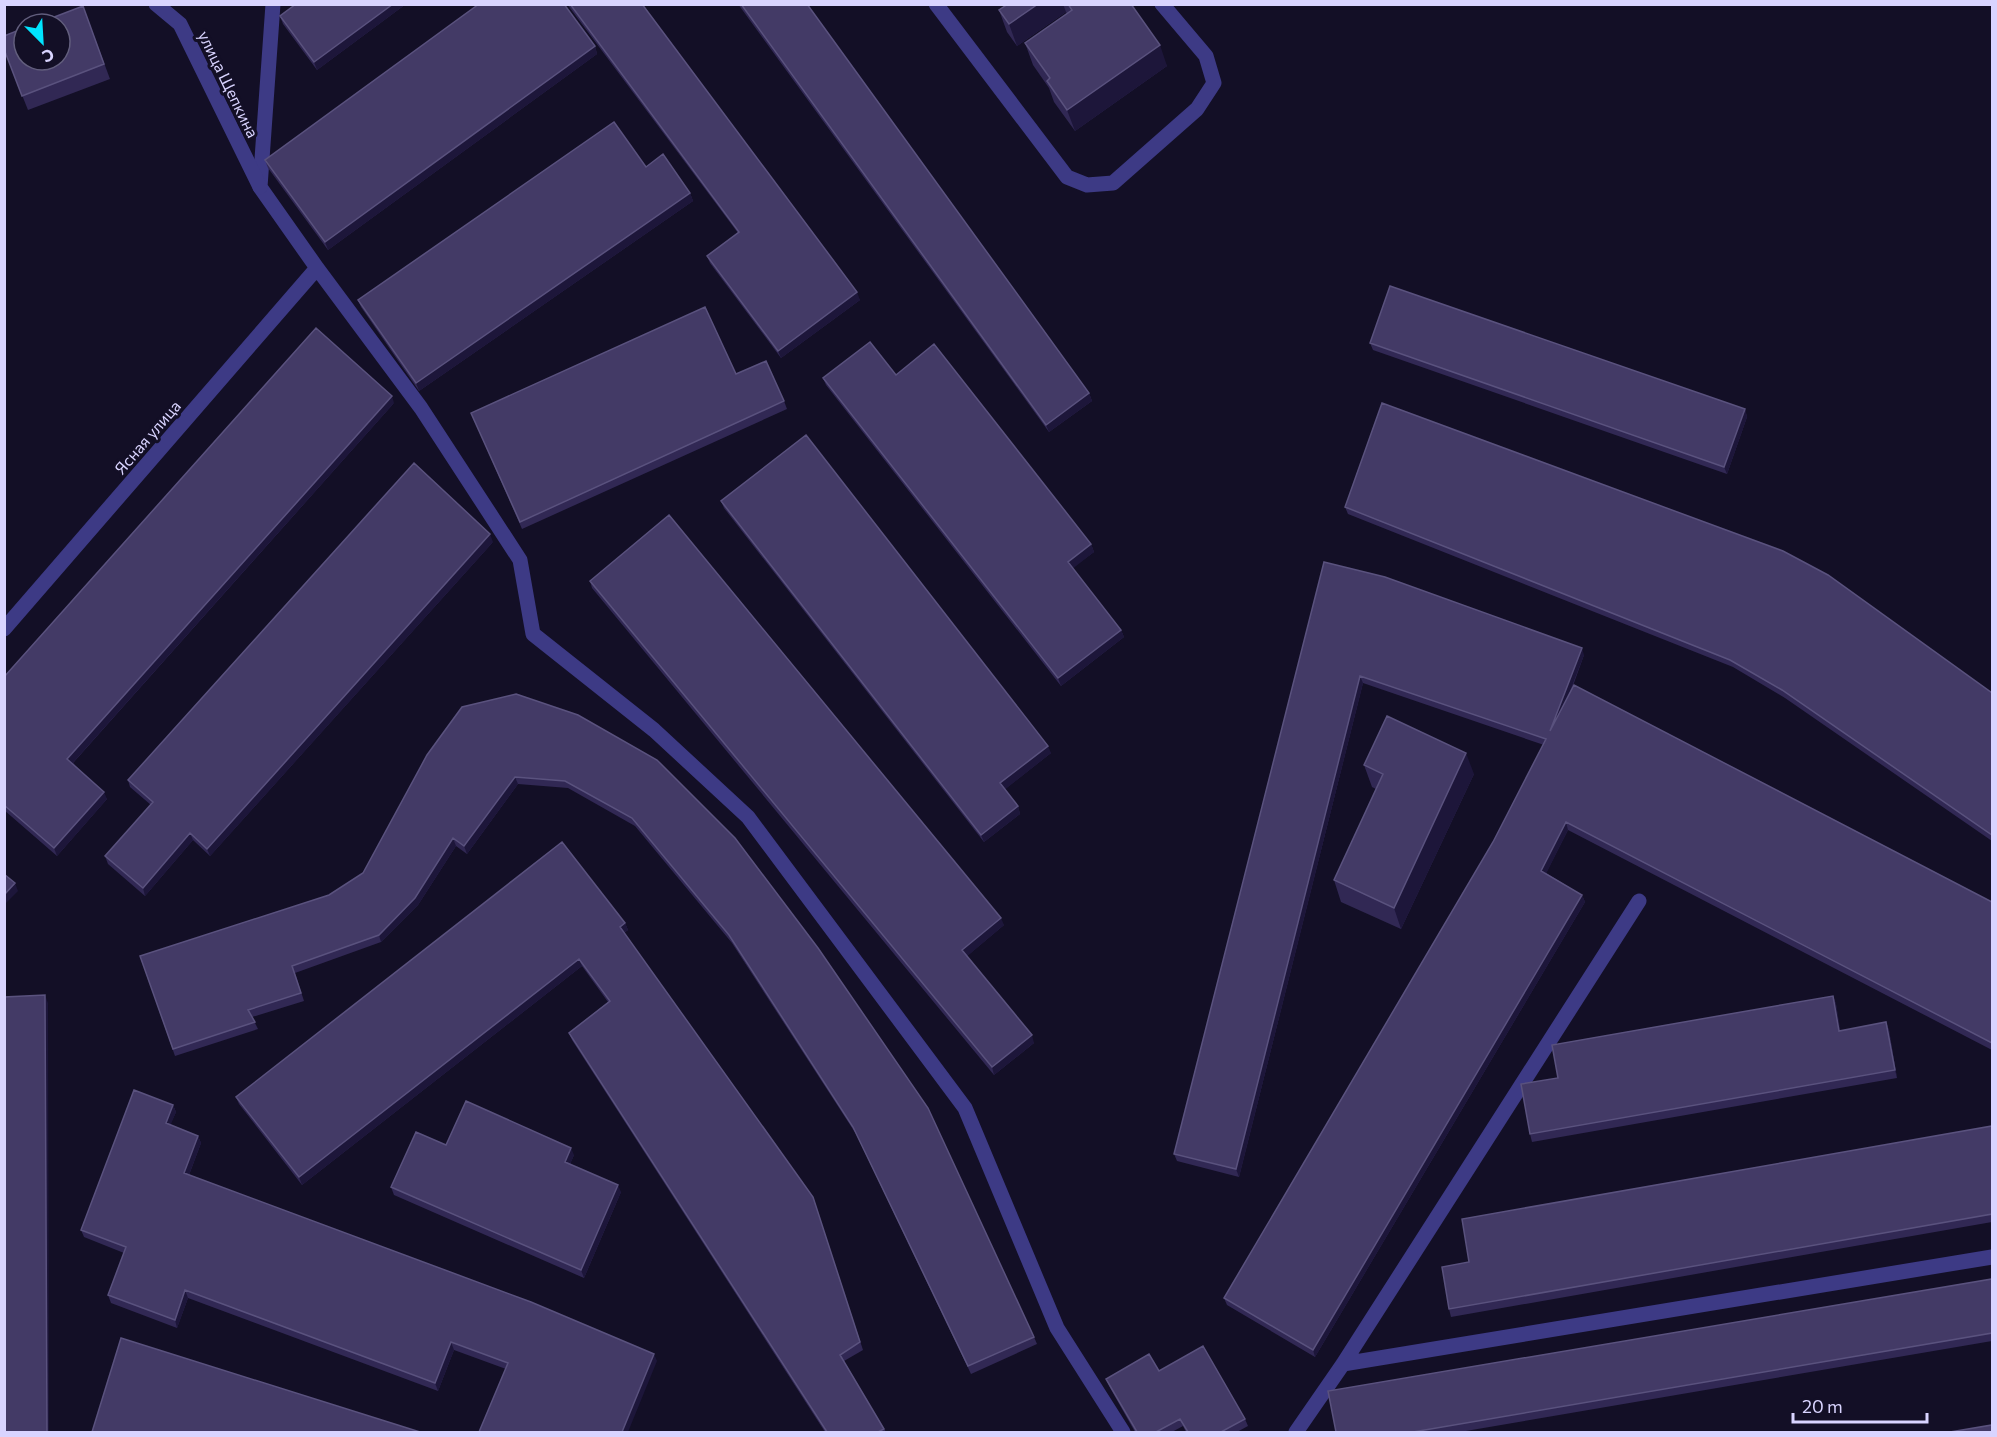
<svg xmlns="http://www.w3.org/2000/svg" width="1997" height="1437" font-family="Commissioner,sans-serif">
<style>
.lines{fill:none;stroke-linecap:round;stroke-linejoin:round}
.service{stroke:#3d3a85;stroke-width:15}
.minor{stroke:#3d3a85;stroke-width:15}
.wall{fill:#312854}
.shaded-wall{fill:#1d163a}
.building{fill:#433a66;stroke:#5a527e;stroke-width:1.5}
.labels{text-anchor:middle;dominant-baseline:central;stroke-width:6;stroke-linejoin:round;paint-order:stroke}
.street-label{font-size:16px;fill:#d9d4ff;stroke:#130f26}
</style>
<rect width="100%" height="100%" fill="#130f26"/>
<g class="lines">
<path class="service" d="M 273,4 L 260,187 L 317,268 L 421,408 L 520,560 L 533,634 L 654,730 L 748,817 L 965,1108 L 1057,1328 L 1123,1432
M 936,4 L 1067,177 L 1087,185 L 1113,183 L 1197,109 L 1214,83 L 1206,56 L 1162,4
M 4,629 L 317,268
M 1343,1364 L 1992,1257
M 1296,1432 L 1343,1364 L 1639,901"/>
<path class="minor" d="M 156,4 L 180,24 L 260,187"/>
</g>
<path class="wall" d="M 296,4 L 406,4 L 317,70 L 283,24 L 280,16 Z
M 567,4 L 642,4 L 860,300 L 781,358 L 710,263 L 707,256 L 738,233 Z
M 738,4 L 807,4 L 1089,393 L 1092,401 L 1049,432 Z
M 1008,4 L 1131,4 L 1167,66 L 1075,131 L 1054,102 L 1049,88 L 1033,65 L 1025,43 L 1067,14 L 1066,12 L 1017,46 L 1007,32 L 999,10 Z
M 83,6 L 110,79 L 28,110 L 4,50 Z
M 595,46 L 597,54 L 328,250 L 268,168 L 265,160 Z
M 646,167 L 690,193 L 693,201 L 419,391 L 361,307 L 358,300 Z
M 1370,343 L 1745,409 L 1747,417 L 1727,474 L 1373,350 Z
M 736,374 L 784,401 L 787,409 L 522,529 L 471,413 Z
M 896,375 L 1091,544 L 1094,552 L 1072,568 L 1121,630 L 1124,637 L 1061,686 L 826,385 L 823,378 Z
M 394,403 L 73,763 L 107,799 L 57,856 L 4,810 L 4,677 Z
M 721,501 L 1051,753 L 1005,789 L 1018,806 L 1020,814 L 984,842 L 724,508 Z
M 1345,507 L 1992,693 L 1992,841 L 1785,698 L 1733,667 L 1348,514 Z
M 493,542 L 210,856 L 193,840 L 145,896 L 108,864 L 105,856 L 151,805 L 130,787 L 128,780 Z
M 1324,562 L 1584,655 L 1571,691 L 1992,902 L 1992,1050 L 1568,830 L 1546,873 L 1582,895 L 1585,902 L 1315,1357 L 1227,1305 L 1224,1298 L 1493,842 L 1544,745 L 1363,683 L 1239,1177 L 1177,1161 L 1174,1154 Z
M 590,581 L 1004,925 L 967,956 L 1034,1043 L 994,1075 L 592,588 Z
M 578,715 L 1034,1337 L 1037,1344 L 971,1374 L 856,1134 L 732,943 L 635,826 L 568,788 L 518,784 L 467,854 L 456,846 L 418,905 L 381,942 L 295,973 L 304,1001 L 252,1017 L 258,1029 L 175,1056 L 140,956 L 329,895 L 363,873 Z
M 1364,765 L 1474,774 L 1401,929 L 1341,902 L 1334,880 L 1376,789 L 1372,787 Z
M 625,923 L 628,930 L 624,933 L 813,1197 L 863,1350 L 844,1361 L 886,1432 L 825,1432 L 572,1040 L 569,1033 L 608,1002 L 582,966 L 302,1185 L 239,1104 L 236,1097 Z
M 1833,996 L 1836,1004 L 1840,1031 L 1886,1022 L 1889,1030 L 1897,1078 L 1532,1142 L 1530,1134 L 1558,1078 Z
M 173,1105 L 176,1112 L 170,1125 L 198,1136 L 201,1143 L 189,1175 L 657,1361 L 506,1369 L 454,1350 L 438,1391 L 188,1298 L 177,1328 L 111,1303 L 108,1295 L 124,1253 L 84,1237 L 81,1230 Z
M 1992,1126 L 1992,1222 L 1451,1317 L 1449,1309 L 1469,1262 Z
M 446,1145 L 574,1155 L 570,1164 L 621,1192 L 584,1278 L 394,1195 L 391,1187 Z
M 1992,1279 L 1992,1341 L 1460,1432 L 1336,1432 Z
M 1159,1371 L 1245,1419 L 1248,1426 L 1237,1432 L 1186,1432 L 1183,1426 L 1172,1432 L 1135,1432 L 1109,1386 L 1106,1379 Z"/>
<path class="shaded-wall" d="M 393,4 L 406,4 L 317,70 L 314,62 Z
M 1038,4 L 1063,4 L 1066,12 L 1017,46 L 1009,24 Z
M 1160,45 L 1167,66 L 1075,131 L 1067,110 Z
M 595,46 L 597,54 L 328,250 L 325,242 Z
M 690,193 L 693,201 L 419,391 L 416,383 Z
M 857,292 L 860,300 L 781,358 L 778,351 Z
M 1089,393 L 1092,401 L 1049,432 L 1046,425 Z
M 392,396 L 394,403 L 70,766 L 67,759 Z
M 1745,409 L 1747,417 L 1727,474 L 1724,467 Z
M 490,534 L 493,542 L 210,856 L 207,849 Z
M 1091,544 L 1094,552 L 1071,570 L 1068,562 Z
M 1121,630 L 1124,637 L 1061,686 L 1058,678 Z
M 1582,648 L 1584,655 L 1552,738 L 1550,731 Z
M 1360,676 L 1363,683 L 1239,1177 L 1236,1169 Z
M 1048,746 L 1051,753 L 1003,791 L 1000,783 Z
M 1466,753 L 1474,774 L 1401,929 L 1394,908 Z
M 515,777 L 518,784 L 467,854 L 464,846 Z
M 104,792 L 107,799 L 57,856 L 54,848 Z
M 1018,806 L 1020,814 L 984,842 L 981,835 Z
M 1566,822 L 1568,830 L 1544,878 L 1541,871 Z
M 190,833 L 193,840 L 145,896 L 143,888 Z
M 453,838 L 456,846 L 418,905 L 381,942 L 379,935 Z
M 15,883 L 18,891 L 4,905 L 4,895 Z
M 1582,895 L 1585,902 L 1315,1357 L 1313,1350 Z
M 1001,918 L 1004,925 L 965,958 L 962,950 Z
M 625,923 L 628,930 L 622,934 L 620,927 Z
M 579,959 L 582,966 L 302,1185 L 299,1177 Z
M 45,995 L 48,1003 L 49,1432 L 47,1432 Z
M 1833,996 L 1836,1004 L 1842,1039 L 1839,1031 Z
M 1886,1022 L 1889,1030 L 1897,1078 L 1895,1070 Z
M 1032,1035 L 1034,1043 L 994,1075 L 992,1067 Z
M 173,1105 L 176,1112 L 168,1131 L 166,1123 Z
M 198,1136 L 201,1143 L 187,1180 L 184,1173 Z
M 571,1148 L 574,1155 L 568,1169 L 565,1162 Z
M 618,1185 L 621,1192 L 584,1278 L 581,1270 Z
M 185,1290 L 188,1298 L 177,1328 L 175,1320 Z
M 451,1342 L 454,1350 L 438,1391 L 435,1383 Z
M 654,1354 L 657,1361 L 628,1432 L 622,1432 Z"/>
<path class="building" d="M 296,4 L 393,4 L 314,62 L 280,16 Z
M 479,4 L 564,4 L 595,46 L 325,242 L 265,160 Z
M 570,4 L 642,4 L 857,292 L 778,351 L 707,256 L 739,232 Z
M 741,4 L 807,4 L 1089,393 L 1046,425 Z
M 1008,4 L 1038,4 L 1009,24 L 999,10 Z
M 1068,4 L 1131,4 L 1160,45 L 1067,110 L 1047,81 L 1050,78 L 1025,43 L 1072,10 Z
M 83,6 L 104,64 L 22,96 L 4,49 L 4,36 L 24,28 L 24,60 L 60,60 L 60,24 L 36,24 Z
M 614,122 L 646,167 L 663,154 L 690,193 L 416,383 L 358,300 Z
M 1390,286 L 1745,409 L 1724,467 L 1370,343 Z
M 705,307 L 736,374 L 766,361 L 784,401 L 520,522 L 471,413 Z
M 316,328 L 392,396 L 67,759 L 104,792 L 54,848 L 4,805 L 4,677 Z
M 870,342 L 896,375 L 934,344 L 1091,544 L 1068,562 L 1121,630 L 1058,678 L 823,378 Z
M 1382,403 L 1783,551 L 1828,575 L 1992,693 L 1992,835 L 1782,690 L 1730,660 L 1345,507 Z
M 806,435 L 1048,746 L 1000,783 L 1018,806 L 981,835 L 721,501 Z
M 414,463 L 490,534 L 207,849 L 190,833 L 143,888 L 105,856 L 153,802 L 128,780 Z
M 669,515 L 1001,918 L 962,950 L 1032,1035 L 992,1067 L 590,581 Z
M 1324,562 L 1385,577 L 1582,648 L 1550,731 L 1574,685 L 1992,902 L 1992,1043 L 1566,822 L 1541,871 L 1582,895 L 1313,1350 L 1224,1298 L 1493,842 L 1546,739 L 1360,676 L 1236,1169 L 1174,1154 Z
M 516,694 L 578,715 L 657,760 L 735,838 L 818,948 L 928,1108 L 1034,1337 L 968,1366 L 853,1127 L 729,935 L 632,818 L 565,781 L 515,777 L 464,846 L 453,838 L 415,898 L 379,935 L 292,966 L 301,993 L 248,1010 L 255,1022 L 173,1049 L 140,956 L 329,895 L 363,873 L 427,755 L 462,707 Z
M 1387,716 L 1466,753 L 1394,908 L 1334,880 L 1383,774 L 1364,765 Z
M 562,842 L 625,923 L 620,927 L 813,1197 L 860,1342 L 840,1355 L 884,1429 L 878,1432 L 827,1432 L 569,1033 L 610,1001 L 579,959 L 299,1177 L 236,1097 Z
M 4,874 L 15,883 L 4,895 Z
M 45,995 L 47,1432 L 4,1432 L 4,997 Z
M 1833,996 L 1839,1031 L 1886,1022 L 1895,1070 L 1530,1134 L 1521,1084 L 1558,1078 L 1552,1045 Z
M 134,1090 L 173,1105 L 166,1123 L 198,1136 L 184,1173 L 531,1302 L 654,1354 L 622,1432 L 479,1432 L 508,1363 L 451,1342 L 435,1383 L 185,1290 L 175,1320 L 108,1295 L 126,1247 L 81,1230 Z
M 466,1101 L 571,1148 L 565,1162 L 618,1185 L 581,1270 L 391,1187 L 416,1132 L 446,1145 Z
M 1992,1126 L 1992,1214 L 1449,1309 L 1442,1267 L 1469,1262 L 1462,1219 Z
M 1992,1279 L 1992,1333 L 1413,1432 L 1336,1432 L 1328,1391 Z
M 121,1338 L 420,1432 L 92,1432 Z
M 1203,1346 L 1245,1419 L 1221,1432 L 1188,1432 L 1180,1419 L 1156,1432 L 1137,1432 L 1106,1379 L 1149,1354 L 1159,1371 Z
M 1992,1425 L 1992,1432 L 1950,1432 Z"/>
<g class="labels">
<g class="street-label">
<text transform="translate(229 84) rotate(64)">улица Щепкина</text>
<text transform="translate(147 437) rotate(-49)">Ясная улица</text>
</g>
</g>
<rect width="1997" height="1437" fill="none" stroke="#d9d4ff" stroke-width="12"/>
<g transform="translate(42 42) rotate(156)"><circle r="28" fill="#130f26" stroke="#625e7d" stroke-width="1.5"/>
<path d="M0-4.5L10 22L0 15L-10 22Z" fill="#00e5ff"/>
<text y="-9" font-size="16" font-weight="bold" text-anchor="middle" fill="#d9d4ff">С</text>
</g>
<path d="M1793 1413v9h134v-9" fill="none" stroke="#d9d4ff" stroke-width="3"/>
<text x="1802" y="1413" font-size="18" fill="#d9d4ff" stroke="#130f26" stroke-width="4.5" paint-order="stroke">20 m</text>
</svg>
